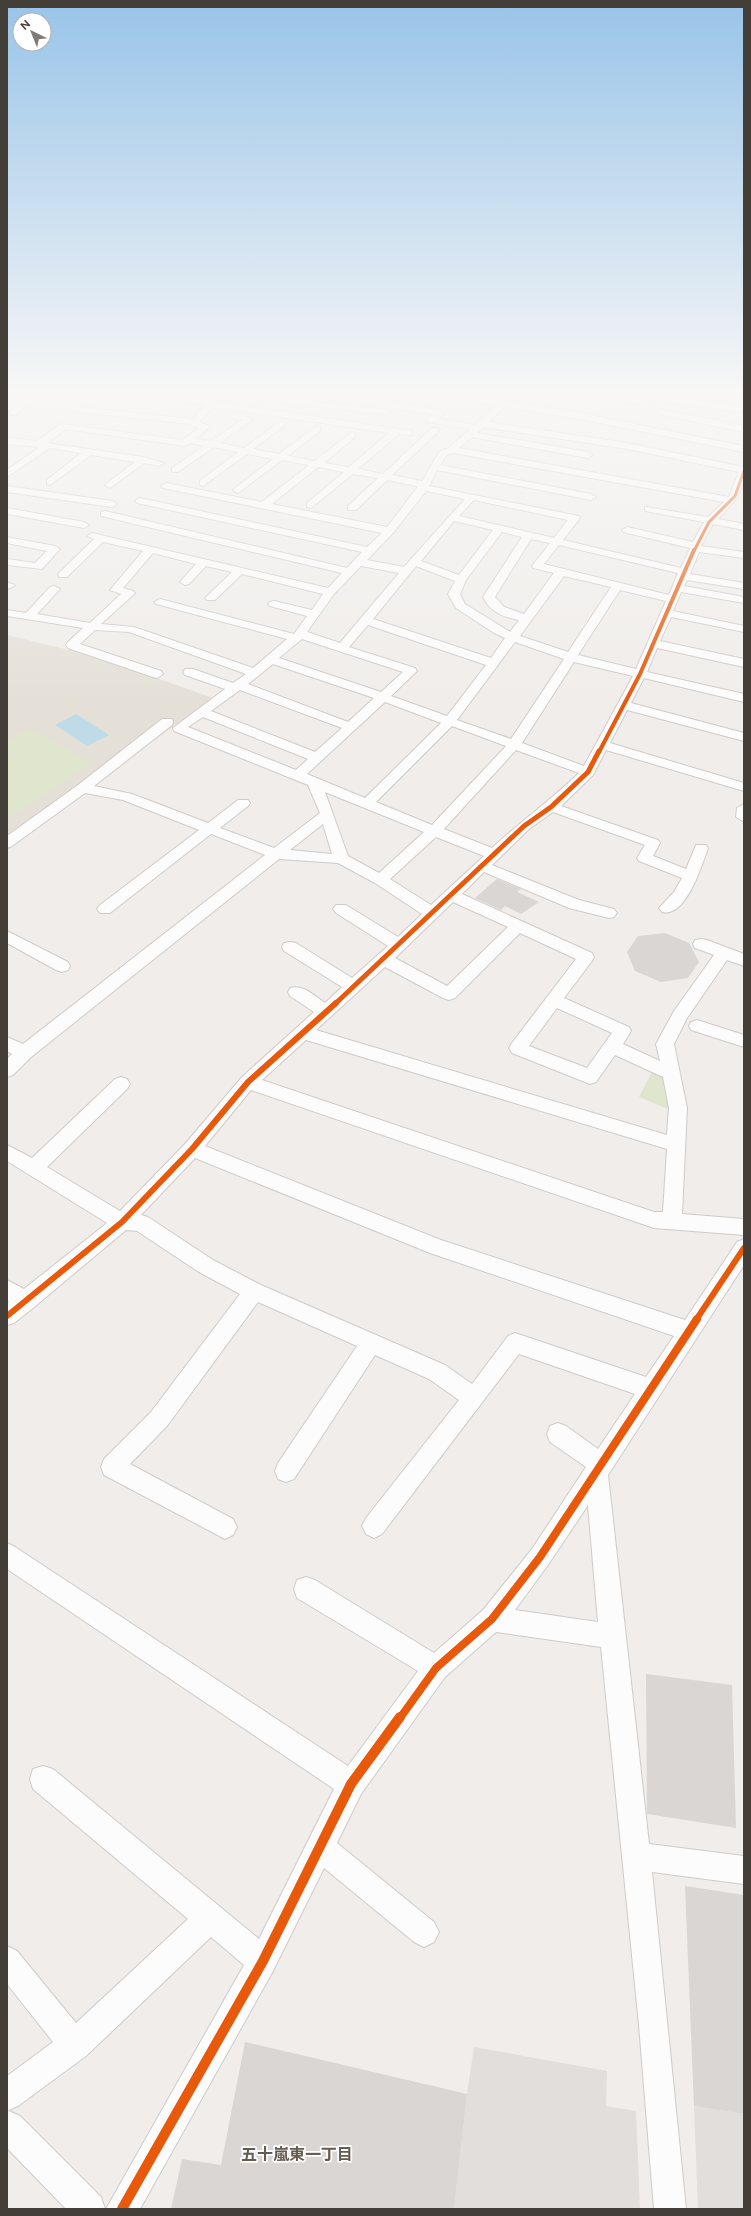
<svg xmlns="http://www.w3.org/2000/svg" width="751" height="2216" font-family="Figtree,'Noto Sans JP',sans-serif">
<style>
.education{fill:#e5e0d7}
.green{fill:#dfe6cd}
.parking{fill:#e1dedb}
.water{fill:#c0dbe8}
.building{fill:#d9d6d3}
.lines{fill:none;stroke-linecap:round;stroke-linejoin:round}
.street-casing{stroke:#cecbc8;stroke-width:2}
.street{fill:#fdfcfc;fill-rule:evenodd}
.cycleway-far5-casing{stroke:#fff;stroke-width:4.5}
.cycleway-far4-casing{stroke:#fff;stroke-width:5.5}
.cycleway-far3-casing{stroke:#fff;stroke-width:7}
.cycleway-far2-casing{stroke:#fff;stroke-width:8}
.cycleway-far1-casing{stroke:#fff;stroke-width:10}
.cycleway-casing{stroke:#fff;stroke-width:12}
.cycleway-far5{stroke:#e8590c;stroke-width:3}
.cycleway-far4{stroke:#e8590c;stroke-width:4}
.cycleway-far3{stroke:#e8590c;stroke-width:5}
.cycleway-far2{stroke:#e8590c;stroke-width:6}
.cycleway-far1{stroke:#e8590c;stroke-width:8}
.cycleway{stroke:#e8590c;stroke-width:10}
.labels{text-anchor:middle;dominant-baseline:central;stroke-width:3.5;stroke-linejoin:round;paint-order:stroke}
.near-neighbourhood-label{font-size:16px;font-weight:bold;fill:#665b50;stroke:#fff}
</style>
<rect width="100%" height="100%" fill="#f0edea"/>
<path class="education" d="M 7,635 L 94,656 L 213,698 L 91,785 L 84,784 L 7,836 Z"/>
<path class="green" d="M 25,731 L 40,734 L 91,763 L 7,819 L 7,742 Z
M 652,1072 L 667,1077 L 671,1099 L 668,1109 L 639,1097 Z"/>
<path class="parking" d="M 474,2047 L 607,2071 L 606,2106 L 636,2111 L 640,2209 L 454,2209 L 467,2094 Z
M 694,2106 L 744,2114 L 744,2209 L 698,2209 Z"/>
<path class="water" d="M 76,714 L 109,735 L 87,746 L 55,725 Z"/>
<path class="building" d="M 497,879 L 521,889 L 517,892 L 539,902 L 521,914 L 505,906 L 501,910 L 475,898 Z
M 665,933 L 689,943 L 699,962 L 688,978 L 661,982 L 635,971 L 627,952 L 638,936 Z
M 646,1674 L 732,1685 L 736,1828 L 647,1814 Z
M 685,1886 L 744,1895 L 744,2114 L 694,2106 Z
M 245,2042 L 467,2094 L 454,2209 L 171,2209 L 182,2159 L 221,2165 Z"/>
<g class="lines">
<defs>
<path id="street" d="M 36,390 L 79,390 L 209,399 L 214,390 L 223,390 L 387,410 L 390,411 L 390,415 L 220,395 L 216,402 L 412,431 L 412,435 L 399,434 L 358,469 L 383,474 L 432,428 L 438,428 L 438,432 L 392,475 L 422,481 L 440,451 L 449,448 L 470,429 L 428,422 L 427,420 L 433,414 L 390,408 L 386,405 L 390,402 L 440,410 L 444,413 L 438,419 L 475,425 L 496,405 L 455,399 L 454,397 L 461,390 L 470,390 L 465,395 L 575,412 L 744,446 L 744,452 L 575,418 L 505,407 L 488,422 L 627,443 L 744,467 C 744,495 736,500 718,519 L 744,524 L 744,530 L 713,524 L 701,546 L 744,552 L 744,558 L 699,552 L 690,574 L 744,583 L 744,589 L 687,580 L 684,586 L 744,597 L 744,603 L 681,592 L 673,611 L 744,626 L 744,632 L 671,617 L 660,641 L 744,659 L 744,667 L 657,648 L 647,672 L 744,694 L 744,702 L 644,678 L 631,703 L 744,733 L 744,741 L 627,710 L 610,743 L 744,783 L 744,791 L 606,750 L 593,775 L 561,806 L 658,840 L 660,843 L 653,856 L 686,869 L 696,845 L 706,845 L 708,848 C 702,865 686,918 662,912 L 659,908 L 674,892 L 682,878 L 639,861 L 637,858 L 645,845 L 553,812 L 529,829 L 492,865 L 579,900 L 614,909 L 617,913 L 614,917 L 609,918 L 569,908 L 484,872 L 462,894 L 592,953 L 594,957 L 592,961 L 564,998 L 629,1027 L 631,1031 L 623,1044 L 660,1061 L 656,1044 L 674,1011 L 714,955 L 695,948 L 693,944 L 695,940 L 701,939 L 707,940 L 744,954 L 744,966 L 727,960 L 687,1018 L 674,1044 L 687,1108 L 682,1214 L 744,1219 L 744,1235 L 654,1228 L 251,1090 L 205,1146 L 441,1240 L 685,1320 L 737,1242 L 744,1239 L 744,1265 L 608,1475 L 649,1844 L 744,1856 L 744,1884 L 652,1872 L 686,2209 L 654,2209 L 639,2025 L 601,1647 L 496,1632 L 445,1677 L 361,1794 L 337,1843 L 434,1922 L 439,1932 L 434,1942 L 424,1947 L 414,1942 L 324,1868 L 273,1971 L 140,2209 L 106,2209 L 244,1965 L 211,1937 L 86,2056 L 18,2106 L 7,2111 L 7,2076 L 53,2042 L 7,1984 L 7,1946 L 17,1951 L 76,2023 L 188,1919 L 33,1789 L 30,1779 L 33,1769 L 43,1766 L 53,1769 L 259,1939 L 334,1789 L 7,1569 L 7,1543 L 15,1547 L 348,1766 L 418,1671 L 297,1598 L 294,1589 L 297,1580 L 306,1577 L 315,1580 L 434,1653 L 483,1610 L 532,1549 L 586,1467 L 550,1442 L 547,1434 L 550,1426 L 558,1423 L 566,1426 L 598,1449 L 635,1394 L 519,1354 L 382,1534 L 374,1538 L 366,1534 L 362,1526 L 366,1518 L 459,1400 L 429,1379 L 375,1355 L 294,1479 L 286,1482 L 278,1479 L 275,1471 L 278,1463 L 357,1346 L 258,1302 L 167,1426 L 130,1464 L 233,1519 L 237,1527 L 233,1535 L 225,1539 L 104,1475 L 101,1467 L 104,1459 L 151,1412 L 240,1294 L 199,1272 L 137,1231 L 126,1230 L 33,1308 L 14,1323 L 7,1325 L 7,1303 L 9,1302 L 7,1300 L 7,1280 L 24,1289 L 107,1223 L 7,1161 L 7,1145 L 32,1158 L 115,1079 L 121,1077 L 127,1079 L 130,1084 L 127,1089 L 47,1167 L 120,1211 L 185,1144 L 242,1077 L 314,1012 L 290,996 L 288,992 L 290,988 C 303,984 315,996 325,1003 L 342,987 L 284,951 L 282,947 L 284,943 L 290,942 L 296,943 L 352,978 L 388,946 L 336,913 L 333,909 L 336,905 L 346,905 L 398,937 L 422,914 L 375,883 L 338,863 L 279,859 L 30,1058 L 13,1075 L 7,1077 L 7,1059 L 12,1054 L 7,1051 L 7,1037 L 23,1044 L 265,855 L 211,834 L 110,913 L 100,913 L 97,909 L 100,905 L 199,830 L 123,800 L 85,793 L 12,846 L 7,848 L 7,836 L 78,785 L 162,719 L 172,719 L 173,722 L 172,725 L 94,786 L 132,794 L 208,823 L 238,800 L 248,800 L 250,803 L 248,806 L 220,828 L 274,848 L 320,813 L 308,785 L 174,731 L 173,728 L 225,689 L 185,675 L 183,672 L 185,669 L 193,669 L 233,683 L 246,674 L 129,632 L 95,630 L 80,644 L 161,671 L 163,674 L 157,678 L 153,677 L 68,648 L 66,645 L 68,642 L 83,628 L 7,616 L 7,610 L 26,613 L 50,587 L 54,586 L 60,589 L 37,614 L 90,623 L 121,594 L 110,590 L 143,551 L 103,542 L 67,577 L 59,577 L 58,575 L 59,573 L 94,539 L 87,536 L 92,533 L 328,588 L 342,573 L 101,516 L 101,512 L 105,511 L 347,568 L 362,552 L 137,503 L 135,501 L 140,498 L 367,547 L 382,533 L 163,488 L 161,486 L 166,483 L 262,502 L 309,465 L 282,460 L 238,493 L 233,490 L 235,488 L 273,459 L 247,454 L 203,486 L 200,485 L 200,481 L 238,452 L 214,447 L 178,472 L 172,472 L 172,468 L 204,446 L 191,443 L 185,446 L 66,429 L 47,443 L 143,457 L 164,463 L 159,466 L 144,463 L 110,488 L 105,485 L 107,483 L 135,462 L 91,455 L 50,485 L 47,484 L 47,480 L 81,453 L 50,448 L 7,477 L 7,470 L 40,447 L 7,444 L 7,438 L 37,441 L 61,424 L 183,440 L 199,428 L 189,424 L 72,411 L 69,410 L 69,406 L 193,419 L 206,404 L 43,392 L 16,415 L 10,415 L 10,411 ZM 213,407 L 389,433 L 349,467 L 324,463 L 355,437 L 355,433 L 352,432 L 314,461 L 288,456 L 320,431 L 320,427 L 317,426 L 279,454 L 253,449 L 284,426 L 285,424 L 281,421 L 244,448 L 220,443 L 253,419 L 234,413 L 231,414 L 231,418 L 242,420 L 211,441 L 196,439 L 210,426 L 199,422 ZM 483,427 L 627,449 L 739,472 L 729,497 L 459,448 L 472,437 L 588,458 L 593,455 L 588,452 L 477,433 ZM 453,453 L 724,502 L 708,517 L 645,507 L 645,511 L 704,522 L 693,542 L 627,527 L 622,530 L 623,532 L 690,548 L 681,568 L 563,540 L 580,518 L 579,516 L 429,486 L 437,470 L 591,500 L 596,497 L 591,494 L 440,465 L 447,455 ZM 318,467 L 344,472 L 307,503 L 307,507 L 311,508 L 353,474 L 378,478 L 348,506 L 348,510 L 356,510 L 387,480 L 417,486 L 417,488 L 387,527 L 272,504 ZM 426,491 L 465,499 L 404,567 L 367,560 L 393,533 ZM 474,500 L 568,520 L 554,538 L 459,516 ZM 454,521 L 493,530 L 459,575 L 421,561 ZM 502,532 L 522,537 L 483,597 C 491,613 504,617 519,620 L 510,632 L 465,604 L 460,594 L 466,580 ZM 531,539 L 550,543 L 532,566 L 533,568 L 554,573 L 524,614 L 504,607 L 495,597 ZM 559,545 L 678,573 L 669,595 L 544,564 ZM 153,553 L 196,564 L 180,582 L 185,585 L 189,584 L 206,566 L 232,572 L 207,596 L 205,598 L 207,600 L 215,600 L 242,574 L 323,594 L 312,610 L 274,601 L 270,602 L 268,604 L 270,606 L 307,616 L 294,634 L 160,599 L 154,602 L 156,604 L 287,639 L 253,668 L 134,627 L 101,624 L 133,595 L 135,593 L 133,591 L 123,588 ZM 361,566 L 399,573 L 340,643 L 307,632 L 334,594 ZM 416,566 L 455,581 L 448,594 L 456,608 L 494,633 L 505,638 L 491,658 L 373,619 ZM 564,576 L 611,587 L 568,652 L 520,636 ZM 620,590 L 666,601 L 636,669 L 578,655 ZM 368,625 L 486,665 L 447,716 L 391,696 L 417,671 L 415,668 L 349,647 ZM 302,639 L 403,672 L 381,692 L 279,658 ZM 515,642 L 564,659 L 511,739 L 457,720 ZM 574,662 L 633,676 L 584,766 L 522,743 ZM 273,664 L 374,698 L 348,722 L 248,684 ZM 240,690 L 342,728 L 315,752 L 211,711 ZM 385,702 L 441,723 L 365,798 L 307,774 ZM 203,717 L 308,759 L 296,770 L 188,727 ZM 452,726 L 506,746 L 432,825 L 376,802 ZM 516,750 L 579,773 C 551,800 520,822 492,848 L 444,829 ZM 325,792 L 424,832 L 379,873 L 348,856 ZM 323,824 L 332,854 L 290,850 ZM 436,837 L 484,856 L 431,905 L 390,879 ZM 453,902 L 508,927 L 447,986 L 395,958 ZM 520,933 L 576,959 L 512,1043 L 509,1048 L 512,1053 L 590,1084 L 596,1082 L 615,1055 L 663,1077 L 669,1108 L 667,1135 L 316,1030 L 385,967 L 443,998 L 449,1000 L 455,998 ZM 557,1008 L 612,1033 L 587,1068 L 529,1046 ZM 306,1040 L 667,1149 L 663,1212 L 654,1212 L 262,1080 ZM 195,1158 L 430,1253 L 674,1336 L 646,1377 L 515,1333 L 508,1336 L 472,1384 L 445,1365 L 261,1285 L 213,1260 L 148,1217 L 141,1215 ZM 588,1505 L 598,1622 L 515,1610 L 548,1565 Z
M 325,390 L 397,392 L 401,395 L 397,398 L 329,393 Z
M 537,390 L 564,390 L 638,398 L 649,394 L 744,406 L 744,412 L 650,400 L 639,404 L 541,393 Z
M 737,390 L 744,390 L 744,393 L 738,392 Z
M 660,409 L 744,426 L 744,432 L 657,414 L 656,412 Z
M 7,486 L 112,501 L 117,504 L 112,507 L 7,492 Z
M 7,508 L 84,522 L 89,525 L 84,528 L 7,514 Z
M 7,537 L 55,546 L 60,549 L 42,569 L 7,565 L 7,559 L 35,563 L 47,551 L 7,543 Z
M 7,583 L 13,584 L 15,586 L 7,589 Z
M 744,804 L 744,821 L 743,821 L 736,817 L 737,808 Z
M 7,931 L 68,962 L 70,966 L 68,970 L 62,972 L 56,970 L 7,943 Z
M 697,1020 L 744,1035 L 744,1047 L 691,1030 L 689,1026 L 691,1022 Z
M 9,2111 L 20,2116 L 101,2197 L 105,2209 L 66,2209 L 7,2148 L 7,2112 Z"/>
</defs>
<use href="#street" class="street-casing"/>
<use href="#street" class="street"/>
<defs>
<path id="cycleway-far5" d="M 694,551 L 709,522 L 735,496 L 744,471"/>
<path id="cycleway-far4" d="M 599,752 L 640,674 L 694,550"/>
<path id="cycleway-far3" d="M 335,1004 L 524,826 L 551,807 L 588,772 L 599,751"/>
<path id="cycleway-far2" d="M 7,1316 L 122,1222 L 192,1149 L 248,1082 L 336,1003
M 696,1320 L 744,1248"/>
<path id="cycleway-far1" d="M 400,1718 L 436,1668 L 492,1619 L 540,1557 L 697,1319"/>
<path id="cycleway" d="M 122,2209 L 263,1961 L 351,1784 L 400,1717"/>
</defs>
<use href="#cycleway-far5" class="cycleway-far5-casing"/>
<use href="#cycleway-far4" class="cycleway-far4-casing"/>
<use href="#cycleway-far3" class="cycleway-far3-casing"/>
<use href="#cycleway-far2" class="cycleway-far2-casing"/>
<use href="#cycleway-far1" class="cycleway-far1-casing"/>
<use href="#cycleway" class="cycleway-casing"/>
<use href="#cycleway-far5" class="cycleway-far5"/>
<use href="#cycleway-far4" class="cycleway-far4"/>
<use href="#cycleway-far3" class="cycleway-far3"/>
<use href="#cycleway-far2" class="cycleway-far2"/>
<use href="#cycleway-far1" class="cycleway-far1"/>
<use href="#cycleway" class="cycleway"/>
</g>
<linearGradient id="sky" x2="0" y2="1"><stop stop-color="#98c4e8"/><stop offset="0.56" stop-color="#f8f7f6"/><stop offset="1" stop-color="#f8f7f6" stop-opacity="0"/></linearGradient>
<rect width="751" height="700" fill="url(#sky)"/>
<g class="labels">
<g class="near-neighbourhood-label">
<text x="297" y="2154">五十嵐東一丁目</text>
</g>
</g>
<rect width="751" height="2216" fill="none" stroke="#443e38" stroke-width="16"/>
<g transform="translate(32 32) rotate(317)"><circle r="19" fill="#ffffff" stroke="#b4b2af"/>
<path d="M0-3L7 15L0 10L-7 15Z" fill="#807b76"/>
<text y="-6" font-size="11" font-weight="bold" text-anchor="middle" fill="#443e38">N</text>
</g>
</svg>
